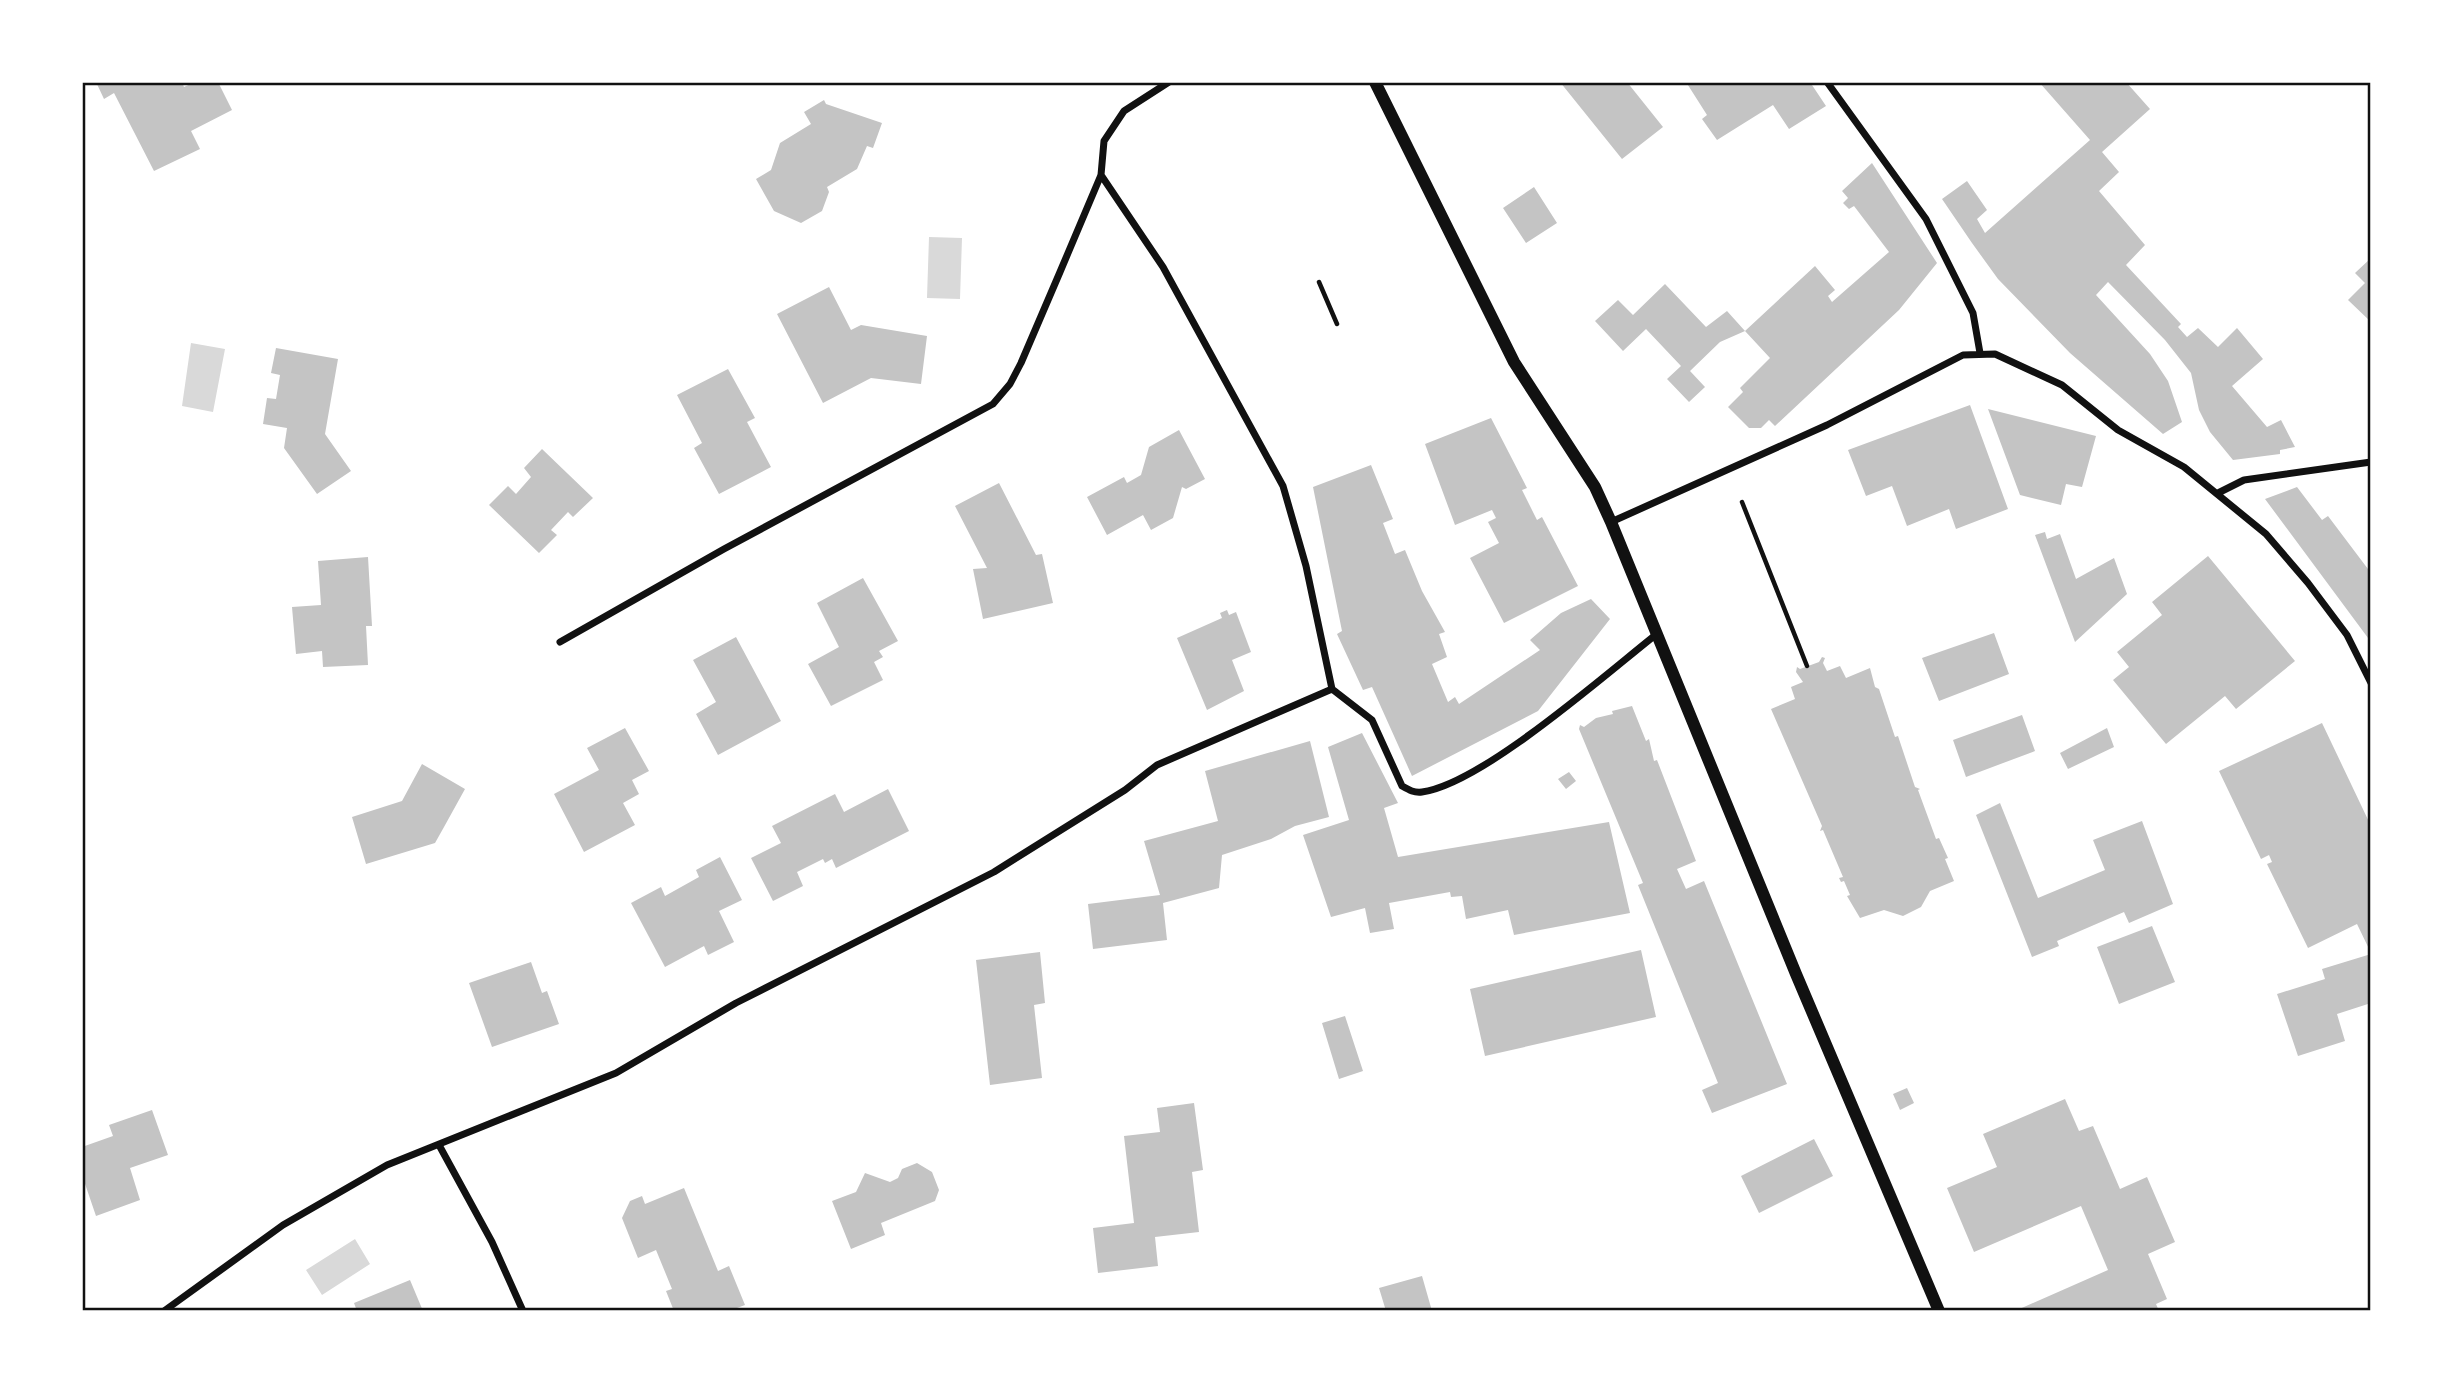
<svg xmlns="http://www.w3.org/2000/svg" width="2453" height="1393" font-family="Roboto,sans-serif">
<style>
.water{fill:#d9d9d9}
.building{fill:#c4c4c4}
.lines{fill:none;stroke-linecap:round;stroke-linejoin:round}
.path{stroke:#111;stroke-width:4.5}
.minor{stroke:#111;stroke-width:7}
.tertiary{stroke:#111;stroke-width:12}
.neatline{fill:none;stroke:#111;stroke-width:2.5}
</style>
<rect width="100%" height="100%" fill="#fff"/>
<path class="water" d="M 929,237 L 962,238 L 960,299 L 927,298 Z
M 191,343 L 225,349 L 213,412 L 182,406 Z
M 355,1239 L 370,1264 L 322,1295 L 306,1270 Z"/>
<path class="building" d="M 96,82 L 182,82 L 184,87 L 195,82 L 218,82 L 232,110 L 191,131 L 200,149 L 154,171 L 114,93 L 104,99 Z
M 1560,82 L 1627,82 L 1663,127 L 1622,159 Z
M 1686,82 L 1810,82 L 1826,106 L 1789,129 L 1773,105 L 1717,140 L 1702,119 L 1707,115 Z
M 2039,82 L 2126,82 L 2150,109 L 2102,152 L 2119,172 L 2099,191 L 2145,245 L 2126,265 L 2181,324 L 2178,327 L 2187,337 L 2198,328 L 2218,347 L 2237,328 L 2263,359 L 2232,386 L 2267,427 L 2281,420 L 2295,447 L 2280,450 L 2280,454 L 2233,460 L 2210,432 L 2199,410 L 2191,373 L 2165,340 L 2108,282 L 2096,295 L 2150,354 L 2168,381 L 2182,422 L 2163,434 L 2070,353 L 1998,279 L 1972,243 L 1942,199 L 1967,181 L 1987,210 L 1977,219 L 1985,233 L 2090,140 Z
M 824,100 L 826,104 L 882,123 L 873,148 L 867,146 L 857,169 L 827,187 L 829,192 L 822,211 L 801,223 L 774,211 L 756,179 L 771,170 L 780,143 L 811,124 L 804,112 Z
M 1872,163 L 1937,263 L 1899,310 L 1775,426 L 1769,420 L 1761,428 L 1749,428 L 1728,407 L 1743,392 L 1740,388 L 1770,358 L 1745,331 L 1720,342 L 1690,371 L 1705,387 L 1689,402 L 1667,379 L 1681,366 L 1646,329 L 1623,351 L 1595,321 L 1618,300 L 1633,315 L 1665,284 L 1706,327 L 1727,311 L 1745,331 L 1815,266 L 1835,290 L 1828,296 L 1832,302 L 1889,252 L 1854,206 L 1849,209 L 1843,203 L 1848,198 L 1842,191 Z
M 1534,187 L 1557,223 L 1526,243 L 1503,208 Z
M 2371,258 L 2371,322 L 2348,300 L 2365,283 L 2355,273 Z
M 829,287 L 851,330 L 861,325 L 927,336 L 921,384 L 871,378 L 823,403 L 777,314 Z
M 276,348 L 338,359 L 325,434 L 351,471 L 317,494 L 284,448 L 287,428 L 263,424 L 267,398 L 276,399 L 280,375 L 271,373 Z
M 728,369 L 755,418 L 747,422 L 771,467 L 719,494 L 694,448 L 702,443 L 677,395 Z
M 1970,405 L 2008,509 L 1956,529 L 1949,509 L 1907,526 L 1892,486 L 1866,496 L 1848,450 Z
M 1988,409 L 2096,436 L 2082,487 L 2066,484 L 2061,505 L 2020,495 Z
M 1491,418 L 1527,488 L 1522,490 L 1537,520 L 1542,517 L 1578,586 L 1504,623 L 1470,558 L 1499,543 L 1488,522 L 1496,518 L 1492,510 L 1455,525 L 1425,444 Z
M 1179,430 L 1205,479 L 1186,489 L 1182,487 L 1173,518 L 1151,530 L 1143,515 L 1107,535 L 1087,497 L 1124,477 L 1127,483 L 1141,475 L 1149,447 Z
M 542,449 L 593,498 L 573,517 L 568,512 L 551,530 L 557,535 L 539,553 L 489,505 L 508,486 L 516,494 L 531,477 L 524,468 Z
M 1371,465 L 1393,519 L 1383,523 L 1395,554 L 1405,550 L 1422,591 L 1445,632 L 1439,634 L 1447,657 L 1432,664 L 1448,702 L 1455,697 L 1459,704 L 1540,650 L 1530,640 L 1561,613 L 1591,599 L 1610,619 L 1538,711 L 1412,776 L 1372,687 L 1363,690 L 1337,634 L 1342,631 L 1313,487 Z
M 999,483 L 1036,555 L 1042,554 L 1053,603 L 983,619 L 973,569 L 987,568 L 955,506 Z
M 2297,487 L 2322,520 L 2328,516 L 2371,573 L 2371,642 L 2265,499 Z
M 2045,532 L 2047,539 L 2060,534 L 2076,579 L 2114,558 L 2127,594 L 2075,642 L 2035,535 Z
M 2208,556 L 2295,661 L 2236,709 L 2225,696 L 2166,744 L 2113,680 L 2129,667 L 2117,652 L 2162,615 L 2152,602 Z
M 368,557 L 372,626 L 366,626 L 368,665 L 323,667 L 322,651 L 296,654 L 292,607 L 321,605 L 318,561 Z
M 863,578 L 898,641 L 879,651 L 883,657 L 874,662 L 883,680 L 831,706 L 808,664 L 839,647 L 817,603 Z
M 1227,610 L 1229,615 L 1236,612 L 1251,652 L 1232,660 L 1244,691 L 1207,710 L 1177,638 L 1222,618 L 1220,613 Z
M 1994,633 L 2009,674 L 1939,701 L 1922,658 Z
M 736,637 L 781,721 L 718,755 L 696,714 L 716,702 L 693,660 Z
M 1822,657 L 1825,658 L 1823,663 L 1827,671 L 1840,666 L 1846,678 L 1870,668 L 1875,687 L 1879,689 L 1895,737 L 1898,736 L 1915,787 L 1920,789 L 1918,790 L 1936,839 L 1939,838 L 1948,858 L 1945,859 L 1954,881 L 1930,891 L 1921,907 L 1903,916 L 1884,910 L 1860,918 L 1847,896 L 1850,895 L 1844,881 L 1841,882 L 1839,878 L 1843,877 L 1823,830 L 1820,831 L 1822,826 L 1771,709 L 1795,699 L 1791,687 L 1803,682 L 1796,672 L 1797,667 L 1800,669 L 1819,662 Z
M 1632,706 L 1646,741 L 1649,739 L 1654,761 L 1657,760 L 1696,861 L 1677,869 L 1686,889 L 1704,881 L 1787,1084 L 1712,1113 L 1702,1090 L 1718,1083 L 1638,885 L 1643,883 L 1579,729 L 1580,725 L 1584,727 L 1596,718 L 1613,714 L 1612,711 Z
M 2022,715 L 2035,751 L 1966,777 L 1953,740 Z
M 2322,723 L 2371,826 L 2371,953 L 2357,924 L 2308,948 L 2267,864 L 2272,862 L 2269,855 L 2261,859 L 2219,771 Z
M 625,728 L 649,771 L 632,780 L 639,794 L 623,803 L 635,825 L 584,852 L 554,794 L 599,770 L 587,748 Z
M 2107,728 L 2114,747 L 2068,769 L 2060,753 Z
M 1362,733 L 1398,803 L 1384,808 L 1398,857 L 1609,822 L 1630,913 L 1514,935 L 1508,910 L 1466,919 L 1462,896 L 1451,897 L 1450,892 L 1389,903 L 1394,929 L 1370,933 L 1365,908 L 1331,917 L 1303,835 L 1349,820 L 1328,747 Z
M 1310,741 L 1329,817 L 1295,826 L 1271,839 L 1222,855 L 1219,888 L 1163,903 L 1167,940 L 1093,949 L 1088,904 L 1160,895 L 1144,841 L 1218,821 L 1205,771 Z
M 422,764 L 465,789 L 444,827 L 435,843 L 366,864 L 352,817 L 402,801 Z
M 1569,772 L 1576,781 L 1566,789 L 1558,779 Z
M 888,789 L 909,831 L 836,868 L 832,859 L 825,863 L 823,859 L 797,872 L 803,886 L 773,901 L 751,858 L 781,843 L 772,826 L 835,794 L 844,812 Z
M 2000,803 L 2038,898 L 2105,870 L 2093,840 L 2142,821 L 2173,904 L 2129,923 L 2124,912 L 2057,941 L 2059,946 L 2032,957 L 1976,815 Z
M 720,857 L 742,900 L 719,911 L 734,942 L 708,955 L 704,946 L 665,967 L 631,903 L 661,887 L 665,896 L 699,877 L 696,870 Z
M 2152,926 L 2175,982 L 2119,1004 L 2097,947 Z
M 1641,950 L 1656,1017 L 1485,1056 L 1470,989 Z
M 1040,952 L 1045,1003 L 1034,1005 L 1042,1078 L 990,1085 L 976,960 Z
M 2371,954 L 2371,1003 L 2337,1014 L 2345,1041 L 2298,1056 L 2277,994 L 2325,979 L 2322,969 Z
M 531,962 L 542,993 L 547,991 L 559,1024 L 492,1047 L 469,983 Z
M 1345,1016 L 1363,1071 L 1339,1079 L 1322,1023 Z
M 1907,1088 L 1914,1103 L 1900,1110 L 1893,1094 Z
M 2065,1099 L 2079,1131 L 2093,1126 L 2120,1189 L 2147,1177 L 2175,1242 L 2148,1254 L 2167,1299 L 2156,1304 L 2159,1311 L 2015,1311 L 2108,1270 L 2081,1206 L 1974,1252 L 1947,1188 L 1997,1167 L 1983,1134 Z
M 1194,1103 L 1203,1170 L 1192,1172 L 1199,1232 L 1155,1237 L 1158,1266 L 1098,1273 L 1093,1228 L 1134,1223 L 1124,1136 L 1160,1132 L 1157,1108 Z
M 152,1110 L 168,1155 L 130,1168 L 140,1200 L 96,1216 L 82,1175 L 82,1147 L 113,1136 L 109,1125 Z
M 1814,1139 L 1833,1176 L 1759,1213 L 1741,1176 Z
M 917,1163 L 932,1172 L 939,1190 L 935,1201 L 881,1223 L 885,1235 L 851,1249 L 832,1201 L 856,1192 L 865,1173 L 890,1182 L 898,1178 L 902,1169 Z
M 684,1188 L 718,1271 L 729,1266 L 745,1305 L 729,1311 L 674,1311 L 666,1291 L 672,1289 L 656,1250 L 638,1258 L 622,1218 L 630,1201 L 642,1196 L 645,1204 Z
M 1422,1276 L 1432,1311 L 1386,1311 L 1379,1288 Z
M 410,1280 L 423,1311 L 357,1311 L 354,1303 Z"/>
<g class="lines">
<path class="path" d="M 1319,282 L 1337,324
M 1742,502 L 1807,666"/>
<path class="minor" d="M 1827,82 L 1926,219 L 1973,313 L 1980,353
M 1101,175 L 1163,267 L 1283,486 L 1306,566 L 1332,689
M 2218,493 L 2244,480 L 2371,462
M 1611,522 L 1827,425 L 1963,355 L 1995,354 L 2062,385 L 2118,430 L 2184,467 L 2266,534 L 2308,583 L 2347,635 L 2371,683
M 560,642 L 724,549 L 993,404 L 1010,384 L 1021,363 L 1060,272 L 1101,175 L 1104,141 L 1124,111 L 1169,82
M 1332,689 L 1372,720 L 1402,786 C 1409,790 1414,793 1422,792 C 1482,784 1607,673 1658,633
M 439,1145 L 492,1242 L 523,1311
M 164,1311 L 283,1225 L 387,1165 L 616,1073 L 736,1003 L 994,872 L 1125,790 L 1157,765 L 1332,689"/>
<path class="tertiary" d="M 1375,82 L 1514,362 L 1595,487 L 1611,522 L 1796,974 L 1939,1311"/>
</g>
<rect width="2453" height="1393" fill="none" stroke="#ffffff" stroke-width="168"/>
<rect x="84" y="84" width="2285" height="1225" class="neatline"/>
</svg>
